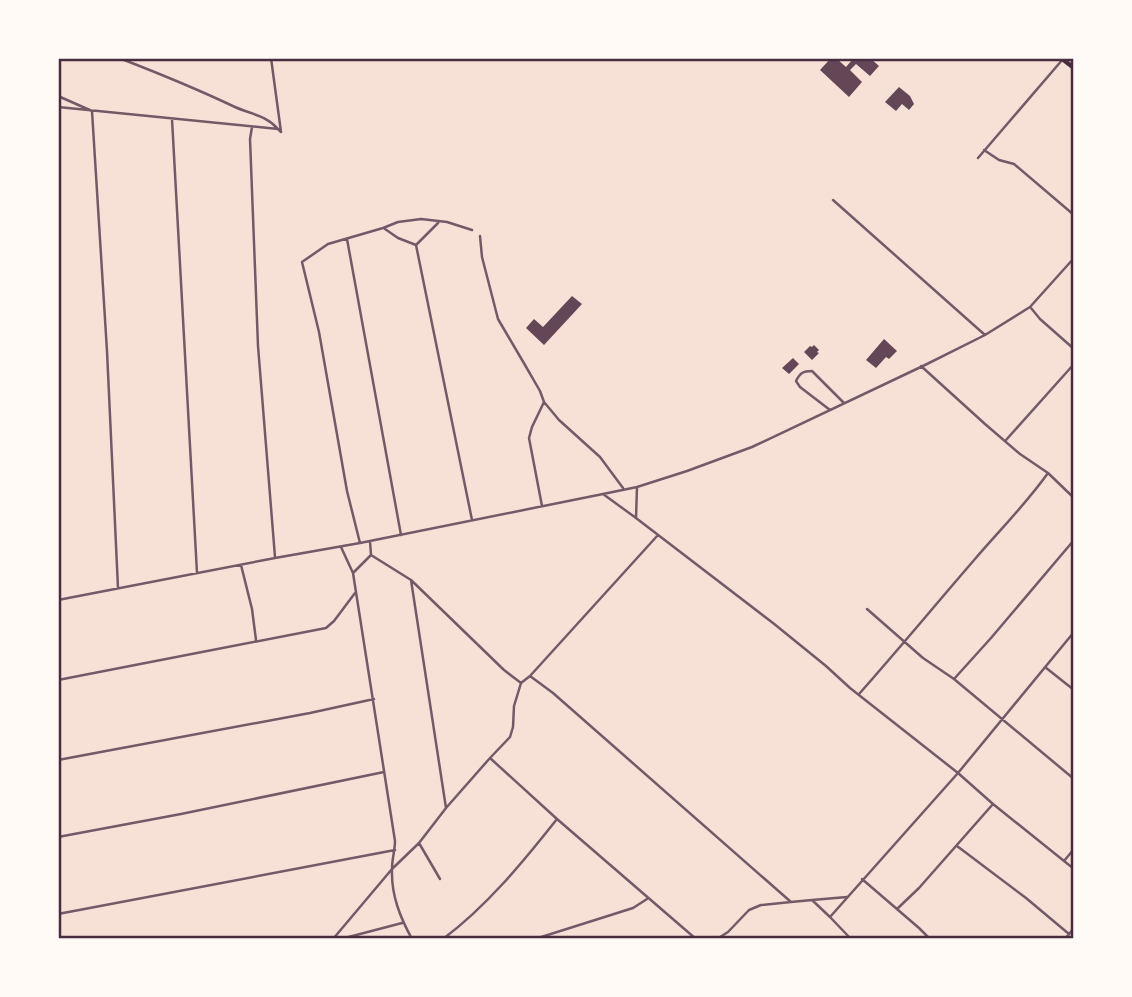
<svg xmlns="http://www.w3.org/2000/svg" width="1132" height="997" font-family="Helvetica,sans-serif">
<style>
.building{fill:#644757}
.lines{fill:none;stroke-linecap:round;stroke-linejoin:round}
.minor{stroke:#755966;stroke-width:2.5}
.primary{stroke:#4a2c40;stroke-width:4.5}
.neatline{fill:none;stroke:#4a2c40;stroke-width:2.5}
</style>
<rect width="100%" height="100%" fill="#f7e1d7"/>
<path class="building" d="M 831,58 L 836,58 L 846,67 L 852,60 L 849,58 L 870,58 L 879,66 L 870,76 L 856,64 L 850,70 L 862,82 L 849,97 L 820,70 Z
M 899,87 L 910,96 L 914,104 L 909,110 L 902,104 L 896,111 L 885,102 Z
M 572,296 L 582,304 L 544,345 L 526,328 L 534,319 L 543,327 Z
M 884,339 L 897,351 L 889,359 L 886,357 L 876,368 L 866,360 Z
M 814,345 L 819,350 L 817,352 L 819,353 L 812,360 L 804,352 L 810,346 L 812,347 Z
M 793,358 L 799,364 L 789,374 L 782,368 Z"/>
<g class="lines">
<path class="minor" d="M 119,58 C 158,73 197,89 235,107 C 250,114 266,115 278,129
M 58,96 L 92,111 L 107,351 L 118,588
M 58,107 L 278,129 L 281,132 L 271,58
M 172,119 L 197,573
M 252,127 L 250,139 L 258,346 L 275,557
M 984,150 L 999,160 L 1014,164 L 1074,215
M 978,158 L 1063,59
M 833,200 L 985,335
M 438,223 L 416,245 L 472,520
M 385,229 L 398,238 L 416,245
M 480,236 L 482,257 L 498,319 L 525,365 L 540,391 L 544,402 L 559,420 L 600,457 L 623,488
M 347,239 L 401,535
M 1031,308 L 1040,319 L 1074,349
M 921,366 L 985,424 L 1020,454 L 1048,473 L 1074,498
M 830,410 L 800,387 L 796,381 C 800,373 803,371 812,371 L 844,403
M 1006,440 L 1074,364
M 637,487 L 636,518 L 773,623 L 826,666 L 850,688 L 958,773 L 993,804 L 1074,869
M 603,494 L 636,518
M 542,506 L 529,438 L 532,427 L 544,402
M 370,541 L 371,555 L 411,580 L 504,670 L 521,683 L 514,706 L 513,727 L 510,737 L 490,758 L 557,819 C 523,862 487,906 443,939
M 360,543 L 347,491 L 319,332 L 302,262 L 328,244 L 383,228 L 398,222 L 421,219 L 447,222 L 472,230
M 341,547 L 353,573
M 371,555 L 353,573 L 395,841 C 395,850 392,859 392,869 C 391,895 400,917 412,939
M 241,565 L 252,609 L 256,640
M 411,580 L 446,808
M 58,600 L 275,558 L 360,543 L 603,494 L 637,487 L 687,471 L 752,447 L 925,365 L 985,335 L 1030,307 L 1074,258
M 867,609 L 923,658 L 954,679 L 1074,779
M 1045,667 L 1074,690
M 530,676 L 553,693 L 791,902 L 812,900 L 830,917 L 958,773 L 1074,632
M 954,679 L 991,638 L 1074,540
M 58,680 L 326,628 L 334,621 L 355,593
M 521,683 L 530,676 L 658,535
M 859,694 C 898,650 936,604 975,559 C 999,531 1026,504 1048,473
M 58,760 L 310,713 L 374,699
M 557,819 L 696,939
M 58,837 L 181,814 L 384,772
M 419,843 L 440,879
M 957,846 L 1026,898 L 1069,934
M 1064,861 L 1074,849
M 862,879 L 919,928 L 930,939
M 812,900 L 847,897
M 897,909 L 919,888 L 993,804
M 58,914 L 395,850
M 830,917 L 851,939
M 333,939 L 392,869 L 419,843 L 446,808 L 490,758
M 341,939 L 402,923
M 535,939 L 633,908 L 647,899
M 717,939 L 728,932 L 749,910 L 761,905 L 791,902
M 1065,939 L 1074,928"/>
<path class="primary" d="M 1061,58 L 1074,68"/>
</g>
<rect width="1132" height="997" fill="none" stroke="#fffaf5" stroke-width="119"/>
<rect x="60" y="60" width="1012" height="877" class="neatline"/>
</svg>
